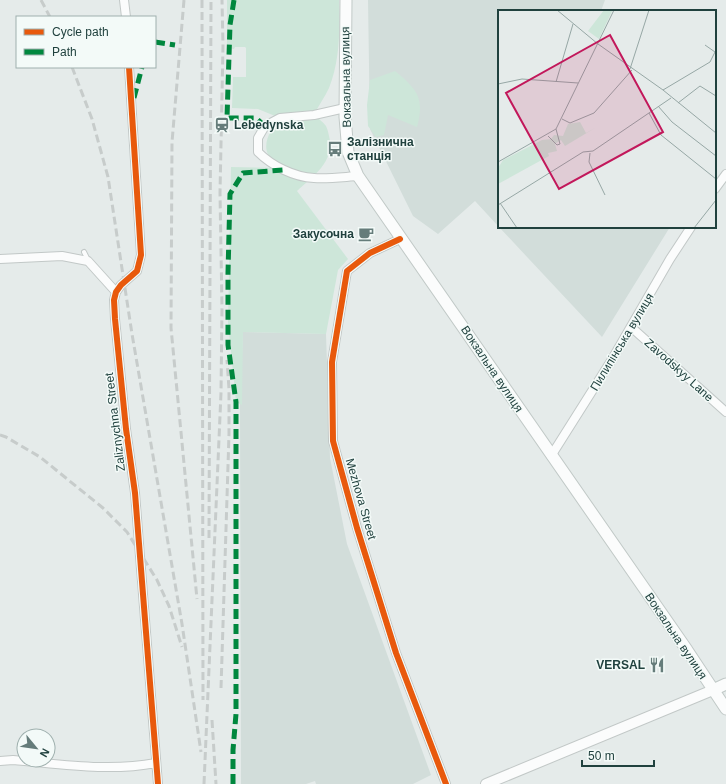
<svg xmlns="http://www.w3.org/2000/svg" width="726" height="784" font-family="Helvetica,sans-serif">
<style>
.built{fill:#d2ddda}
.green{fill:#cde6d9}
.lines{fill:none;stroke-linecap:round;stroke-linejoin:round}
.service-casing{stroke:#c2c8c7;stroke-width:6}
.minor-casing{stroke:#c2c8c7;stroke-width:10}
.tertiary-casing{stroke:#c2c8c7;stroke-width:12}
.secondary-casing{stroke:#c1c9c7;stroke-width:13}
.service{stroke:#fbfcfc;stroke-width:4}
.minor{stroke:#fbfcfc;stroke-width:8}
.tertiary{stroke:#fbfcfc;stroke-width:10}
.secondary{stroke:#fbfcfc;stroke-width:11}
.rail{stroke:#c7cccb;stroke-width:3;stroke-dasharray:8 4;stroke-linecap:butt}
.quiet{stroke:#00873e;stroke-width:5;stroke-dasharray:10 5;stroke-linecap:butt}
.cycleway-casing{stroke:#f3faf8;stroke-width:8}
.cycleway{stroke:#e8590c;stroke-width:6}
.labels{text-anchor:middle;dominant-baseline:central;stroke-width:3;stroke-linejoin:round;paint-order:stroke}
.street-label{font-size:12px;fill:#20413e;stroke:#f3faf8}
.poi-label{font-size:12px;font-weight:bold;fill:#20413e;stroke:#f3faf8;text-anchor:start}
.inset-road{fill:none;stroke:#96a7a5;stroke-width:1}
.view{fill:#c2185b;fill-opacity:0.15;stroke:#c2185b;stroke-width:2}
.inset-edge{fill:none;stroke:#20413e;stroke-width:2}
</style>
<rect width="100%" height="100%" fill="#e5ebea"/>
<path class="built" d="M 368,0 L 605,0 L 601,11 L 499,11 L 499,227 L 475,201 L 438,234 L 413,216 L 370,129 Z
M 499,227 L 670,227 L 602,337 Z
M 243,332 L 326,334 L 330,458 L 347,544 L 431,775 L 413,784 L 316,784 L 315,781 L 306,784 L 241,784 L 240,403 Z"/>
<path class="green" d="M 227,0 L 339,0 C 340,29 340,61 329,88 C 325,97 318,106 314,115 C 318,118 323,122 326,126 C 328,130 329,136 330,141 C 332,164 312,177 297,191 L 348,259 L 338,270 L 326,334 L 243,332 L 242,405 L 236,402 L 228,322 L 231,167 L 280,168 C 276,164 272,161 269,156 C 261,144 272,127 280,118 L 258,109 L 232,108 L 233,77 L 246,77 L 246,48 L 245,47 L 235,47 L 234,49 L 227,48 Z
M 395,71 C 417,89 425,98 417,127 L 388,115 L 384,135 L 376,137 L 368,126 L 367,105 L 370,80 Z"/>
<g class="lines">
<defs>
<path id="service" d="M 84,252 L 88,260"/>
<path id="minor" d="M 124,0 L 126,17
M 129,67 L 141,255 L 137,271 L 121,285 L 116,292 L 114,300 L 115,319 L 126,429 L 135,493 L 158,784
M 345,108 L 314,115 L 280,118 L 265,126 L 258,138 L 258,152 C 272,166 294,177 314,178 C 328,179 343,177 358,176
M 715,189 L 726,174
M 400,239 L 370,253 L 347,271 L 332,362 L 333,441 L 357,528 L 396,653 L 446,784
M 0,259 L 62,256 L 88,261 L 116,292
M 631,327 L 726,412
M 551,456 L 611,361 L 670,259 L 691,227
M 0,761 L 13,760 C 61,764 108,772 156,763"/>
<path id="tertiary" d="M 486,784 L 713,690"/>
<path id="secondary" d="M 346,0 L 345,117 L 348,152 L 358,176 L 687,650 L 726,709
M 713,690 L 726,684"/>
</defs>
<use href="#service" class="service-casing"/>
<use href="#minor" class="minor-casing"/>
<use href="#tertiary" class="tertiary-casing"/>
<use href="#secondary" class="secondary-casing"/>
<use href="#service" class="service"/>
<use href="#minor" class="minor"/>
<use href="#tertiary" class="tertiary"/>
<use href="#secondary" class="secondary"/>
<path class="rail" d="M 41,0 L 50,17
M 184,0 L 172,142 L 171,328 L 197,599
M 202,0 L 203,700
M 72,67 L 92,119 L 108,177 L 132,334 L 182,624 L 201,752
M 0,435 L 6,437 L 40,457 L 103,508 L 127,532 L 157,580 L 169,606 L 182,647
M 209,538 L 211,0
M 221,688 L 229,434 L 229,389 L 227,360
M 212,720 L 216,784
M 204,784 L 221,393 L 222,308 L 220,193 L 223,46 L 222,0"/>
<path class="quiet" d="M 234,0 L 230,25 L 227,118 L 256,118 L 265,126
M 155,42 L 175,45
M 134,98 L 142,67
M 233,784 L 233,750 L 236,714 L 236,402 L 228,345 L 228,273 L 230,194 L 243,173 L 284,170"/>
<defs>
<path id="cycleway" d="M 129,67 L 141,255 L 137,271 L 121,285 L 116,292 L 114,300 L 115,319 L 126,429 L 135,493 L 158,784
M 400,239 L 370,253 L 347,271 L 332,362 L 333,441 L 357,528 L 396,653 L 446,784"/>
</defs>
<use href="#cycleway" class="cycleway-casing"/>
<use href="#cycleway" class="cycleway"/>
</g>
<defs>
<symbol id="station-bare" viewBox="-9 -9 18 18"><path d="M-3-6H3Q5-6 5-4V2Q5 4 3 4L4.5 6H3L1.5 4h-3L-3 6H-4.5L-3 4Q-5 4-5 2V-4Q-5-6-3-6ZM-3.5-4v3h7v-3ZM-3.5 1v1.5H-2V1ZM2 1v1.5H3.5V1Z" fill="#657c7a" stroke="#f3faf8" stroke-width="2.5" paint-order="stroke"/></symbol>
<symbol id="bus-bare" viewBox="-9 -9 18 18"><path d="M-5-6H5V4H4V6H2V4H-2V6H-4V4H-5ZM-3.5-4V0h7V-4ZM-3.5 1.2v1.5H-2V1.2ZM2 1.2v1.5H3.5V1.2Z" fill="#657c7a" stroke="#f3faf8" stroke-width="2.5" paint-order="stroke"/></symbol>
<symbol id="cafe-bare" viewBox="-9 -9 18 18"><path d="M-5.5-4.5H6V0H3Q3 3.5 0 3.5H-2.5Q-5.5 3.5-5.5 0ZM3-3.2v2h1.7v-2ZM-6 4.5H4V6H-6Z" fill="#657c7a" stroke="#f3faf8" stroke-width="2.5" paint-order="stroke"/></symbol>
<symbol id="restaurant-bare" viewBox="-9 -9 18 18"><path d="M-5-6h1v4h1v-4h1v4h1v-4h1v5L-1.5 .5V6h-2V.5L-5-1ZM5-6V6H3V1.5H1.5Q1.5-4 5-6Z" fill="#657c7a" stroke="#f3faf8" stroke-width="2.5" paint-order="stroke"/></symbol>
</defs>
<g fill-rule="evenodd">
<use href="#station-bare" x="211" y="114" width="22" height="22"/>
<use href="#bus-bare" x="324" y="138" width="22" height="22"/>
<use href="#cafe-bare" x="355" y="223" width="22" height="22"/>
<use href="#restaurant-bare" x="646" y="654" width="22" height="22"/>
</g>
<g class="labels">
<g class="street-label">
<text transform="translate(346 77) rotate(-91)">Вокзальна вулиця</text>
<text transform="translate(622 342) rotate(-59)">Пилипінська вулиця</text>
<text transform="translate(492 369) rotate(56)">Вокзальна вулиця</text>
<text transform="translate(679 370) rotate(42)">Zavodskyy Lane</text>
<text transform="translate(115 422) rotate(-97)">Zaliznychna Street</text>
<text transform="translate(361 499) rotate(74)">Mezhova Street</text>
<text transform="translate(676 636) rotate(56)">Вокзальна вулиця</text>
</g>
<g class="poi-label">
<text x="234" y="125">Lebedynska</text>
<text x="347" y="142">Залізнична<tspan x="347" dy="14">станція</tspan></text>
<text x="354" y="234" text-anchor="end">Закусочна</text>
<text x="645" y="665" text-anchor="end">VERSAL</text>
</g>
</g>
<g transform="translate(498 10)">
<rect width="218" height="218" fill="#e5ebea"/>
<path d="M 106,0 L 114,1 L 101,29 L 90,21 ZM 82,112 L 88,123 L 97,118 L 67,136 L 63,130 L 57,134 L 59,141 L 50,143 L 51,146 L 0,174 L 0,158 L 5,150 L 44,130 L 53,129 L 56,125 L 65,126 L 70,114 Z" fill="#cde6d9"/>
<path class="inset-road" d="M 59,0 L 100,34M 100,34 L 165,80 L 218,123M 132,59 L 151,0M 58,72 L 75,14M 0,74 L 24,69 L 80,73M 165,80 L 212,52 L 217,42 L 207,35M 180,93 L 202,76 L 218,86M 160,96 L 174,112 L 218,146M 151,103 L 163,125 L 218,169M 64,109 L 72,113 L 96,103 L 134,60M 50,126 L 59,135 L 62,134 L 58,119M 92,143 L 91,152 L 107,185M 0,152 L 58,119 L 116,0M 2,193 L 19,218M 0,195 L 85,142 L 95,141 L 173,88M 196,218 L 218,190"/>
<path class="view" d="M 112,25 L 165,122 L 61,179 L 8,83 Z"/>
<rect width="218" height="218" class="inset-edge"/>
</g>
<rect x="16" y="16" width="140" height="52" fill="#f3faf8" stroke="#9fb0ae"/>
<rect x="24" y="29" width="20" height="6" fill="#e8590c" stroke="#9fb0ae"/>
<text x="52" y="36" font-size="12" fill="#20413e">Cycle path</text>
<rect x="24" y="49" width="20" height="6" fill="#00873e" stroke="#9fb0ae"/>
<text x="52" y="56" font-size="12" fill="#20413e">Path</text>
<g transform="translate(36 748) rotate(119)"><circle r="19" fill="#f3faf8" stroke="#9fb0ae"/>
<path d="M0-3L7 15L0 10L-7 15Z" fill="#657c7a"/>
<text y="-6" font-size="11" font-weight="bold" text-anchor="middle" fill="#20413e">N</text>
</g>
<path d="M582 760v6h72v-6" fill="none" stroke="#20413e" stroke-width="2"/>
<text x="588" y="760" font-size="12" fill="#20413e" stroke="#f3faf8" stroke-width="3" paint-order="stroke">50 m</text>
</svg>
